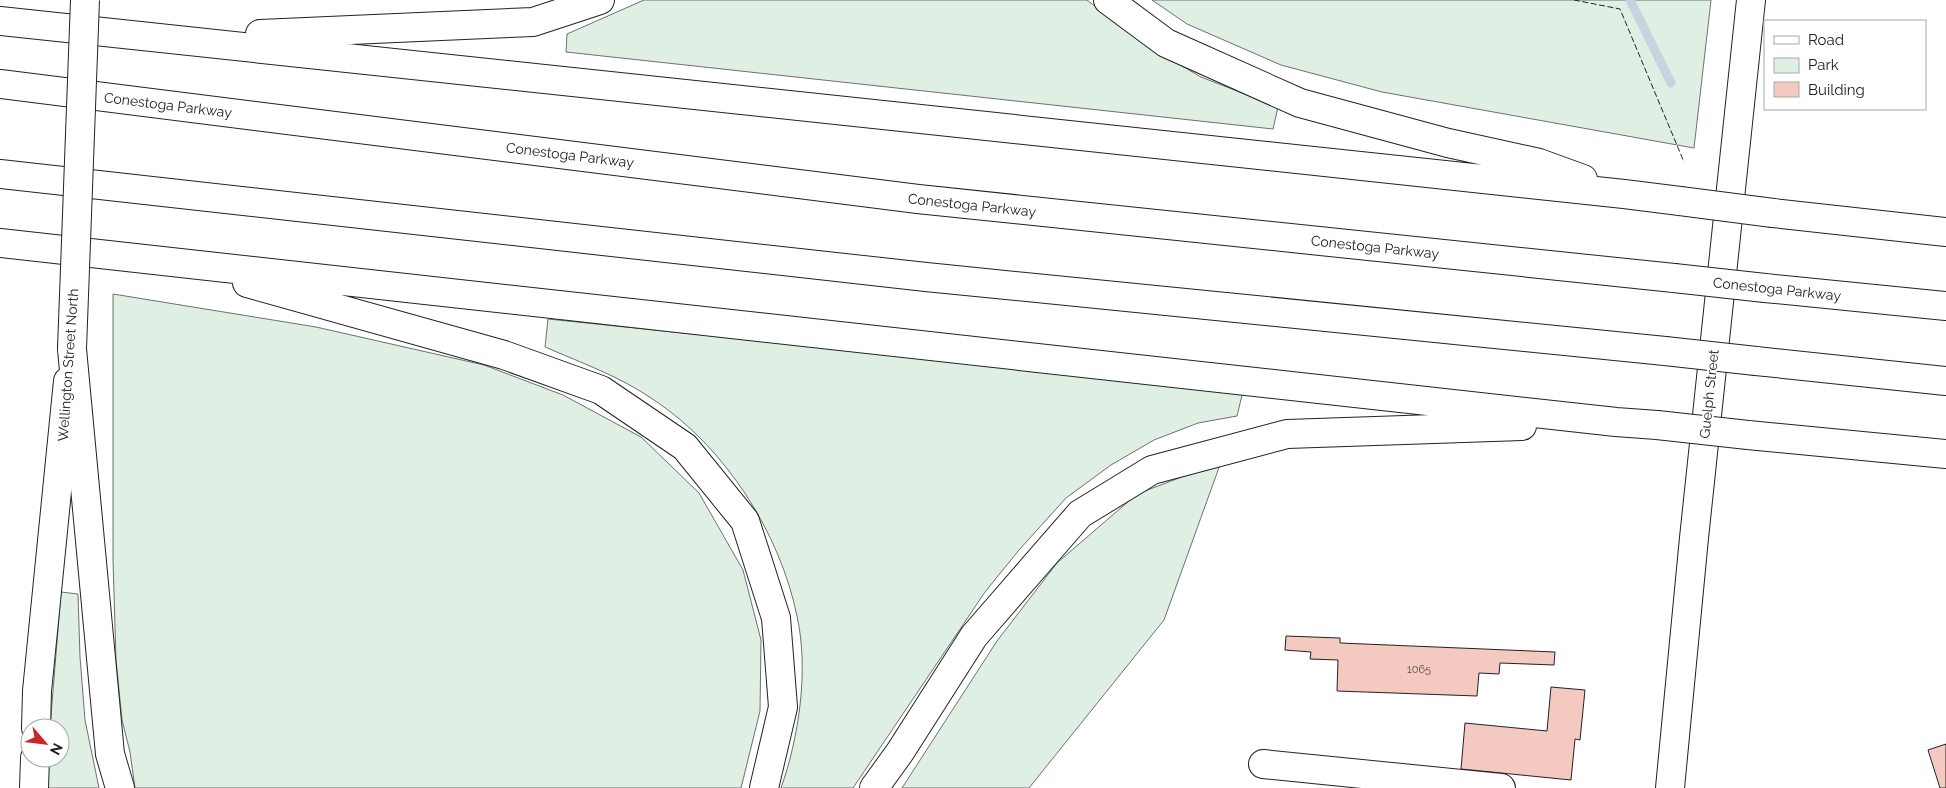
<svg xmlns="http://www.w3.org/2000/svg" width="1946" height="788" font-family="Raleway,sans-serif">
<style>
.green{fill:#e0efe3;stroke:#6f6f6f}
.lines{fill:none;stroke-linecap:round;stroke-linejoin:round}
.stream{stroke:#c7d3dd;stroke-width:9}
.building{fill:#f3c9c0;stroke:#222}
.minor-casing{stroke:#222;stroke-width:30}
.major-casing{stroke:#222;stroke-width:30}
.highway-casing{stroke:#222;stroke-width:30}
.minor{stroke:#fff;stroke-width:28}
.major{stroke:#fff;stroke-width:28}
.highway{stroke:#fff;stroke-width:28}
.major-bridge-casing{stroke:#222;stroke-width:30;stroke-linecap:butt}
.highway-bridge-casing{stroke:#222;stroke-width:30;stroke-linecap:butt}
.major-bridge{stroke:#fff;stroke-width:28}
.highway-bridge{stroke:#fff;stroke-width:28}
.fence{stroke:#222;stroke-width:1;stroke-dasharray:6 2.5;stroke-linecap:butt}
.labels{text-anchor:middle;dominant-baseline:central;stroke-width:4;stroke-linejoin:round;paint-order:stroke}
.number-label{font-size:11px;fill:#564c4a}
.street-label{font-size:14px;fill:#222;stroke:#fff}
</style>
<rect width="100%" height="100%" fill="#fff"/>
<path class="green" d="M 644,0 L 1087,0 L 1141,42 L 1201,77 L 1278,107 L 1273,129 L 566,52 L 567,34 Z
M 1152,0 L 1711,0 L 1694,148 L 1382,92 L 1281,65 L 1187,24 Z
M 113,294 L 316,327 L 484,365 L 563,395 L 641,437 L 699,493 L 743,570 L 761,640 L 760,711 L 741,788 L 135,788 L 130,752 L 122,720 L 116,660 L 113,560 Z
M 548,319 L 1243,391 L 1237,416 L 1198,423 L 1154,440 L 1111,465 L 1066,498 L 1019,550 L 985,592 L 853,788 L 781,788 C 799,737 809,670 797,616 C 780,533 725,447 654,400 C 621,377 582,363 545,347 Z
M 1221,462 L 1164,620 L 1029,788 L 902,788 L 997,641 L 1057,563 L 1137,494 Z
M 61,592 L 78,594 L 80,657 L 85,720 L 99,788 L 47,788 L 48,758 L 60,758 L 60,728 L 50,728 Z"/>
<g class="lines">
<path class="stream" d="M 1630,0 L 1671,83"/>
</g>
<path class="building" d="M 1286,636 L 1340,638 L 1340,643 L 1555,652 L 1554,665 L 1500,663 L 1499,674 L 1479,673 L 1477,696 L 1337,691 L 1338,660 L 1310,659 L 1311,652 L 1285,650 Z
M 1551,687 L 1585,690 L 1580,740 L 1575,739 L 1571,780 L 1461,769 L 1465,723 L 1547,731 Z
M 1946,744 L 1946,788 L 1940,788 L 1928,750 Z"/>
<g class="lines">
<defs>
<path id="minor" d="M 1263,764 L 1501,788
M 1670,788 L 1694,538 L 1751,0"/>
<path id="major" d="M 36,728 L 37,691 L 68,381
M 34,788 L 35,758"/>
<path id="highway" d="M 1108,0 L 1166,43 L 1300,103 L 1448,143 L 1539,163 L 1583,179
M 0,21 L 1624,194 L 1680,201
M 260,34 L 533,22 L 600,0
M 0,84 L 918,199 L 1674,278
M 0,174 L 926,277 L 1665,351
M 1773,213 L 1946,232
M 0,243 L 1616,422 L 1657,425
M 247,283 L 504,355 L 601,390 L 685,447 L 745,521 L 776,618 L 783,707 L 764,788
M 1765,288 L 1946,306
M 72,349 L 110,754 L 120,788
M 1756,361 L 1946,381
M 1748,435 L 1946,454
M 874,788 L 900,752 L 974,636 L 1080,514 L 1152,470 L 1287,434 L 1522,426"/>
</defs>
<use href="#minor" class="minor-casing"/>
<use href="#major" class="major-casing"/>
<use href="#highway" class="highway-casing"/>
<use href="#minor" class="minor"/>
<use href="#major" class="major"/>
<use href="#highway" class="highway"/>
<defs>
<path id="major-bridge" d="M 72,349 L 85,0"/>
<path id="highway-bridge" d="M 1680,201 L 1773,213
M 1674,278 L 1765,288
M 1665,351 L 1756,361
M 1657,425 L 1748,435"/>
</defs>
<use href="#major-bridge" class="major-bridge-casing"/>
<use href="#highway-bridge" class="highway-bridge-casing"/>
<use href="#major-bridge" class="major-bridge"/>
<use href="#highway-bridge" class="highway-bridge"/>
<path class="fence" d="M 1574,0 L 1620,9 L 1684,162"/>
</g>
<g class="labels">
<g class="number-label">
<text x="1419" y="669">1065</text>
</g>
<g class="street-label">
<text transform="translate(168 105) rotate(7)">Conestoga Parkway</text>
<text transform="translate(570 155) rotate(7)">Conestoga Parkway</text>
<text transform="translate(972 205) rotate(6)">Conestoga Parkway</text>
<text transform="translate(1375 247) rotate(6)">Conestoga Parkway</text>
<text transform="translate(1777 289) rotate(6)">Conestoga Parkway</text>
<text transform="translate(68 365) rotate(-86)">Wellington Street North</text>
<text transform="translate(1709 394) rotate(-84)">Guelph Street</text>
</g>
</g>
<rect x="1764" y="20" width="162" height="90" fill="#ffffff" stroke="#a7a7a7"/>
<rect x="1774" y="36" width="25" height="8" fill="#ffffff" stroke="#a7a7a7"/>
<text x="1808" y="45" font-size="15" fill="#222222">Road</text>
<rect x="1774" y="58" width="25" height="15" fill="#e0efe3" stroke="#a7a7a7"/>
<text x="1808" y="70" font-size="15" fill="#222222">Park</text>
<rect x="1774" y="82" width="25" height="15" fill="#f3c9c0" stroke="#a7a7a7"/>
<text x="1808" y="95" font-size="15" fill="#222222">Building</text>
<g transform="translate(45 743) rotate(118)"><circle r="24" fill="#ffffff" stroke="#a7a7a7"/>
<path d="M0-4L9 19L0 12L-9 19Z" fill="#c62828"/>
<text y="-8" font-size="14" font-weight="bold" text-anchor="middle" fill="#222222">N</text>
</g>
</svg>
